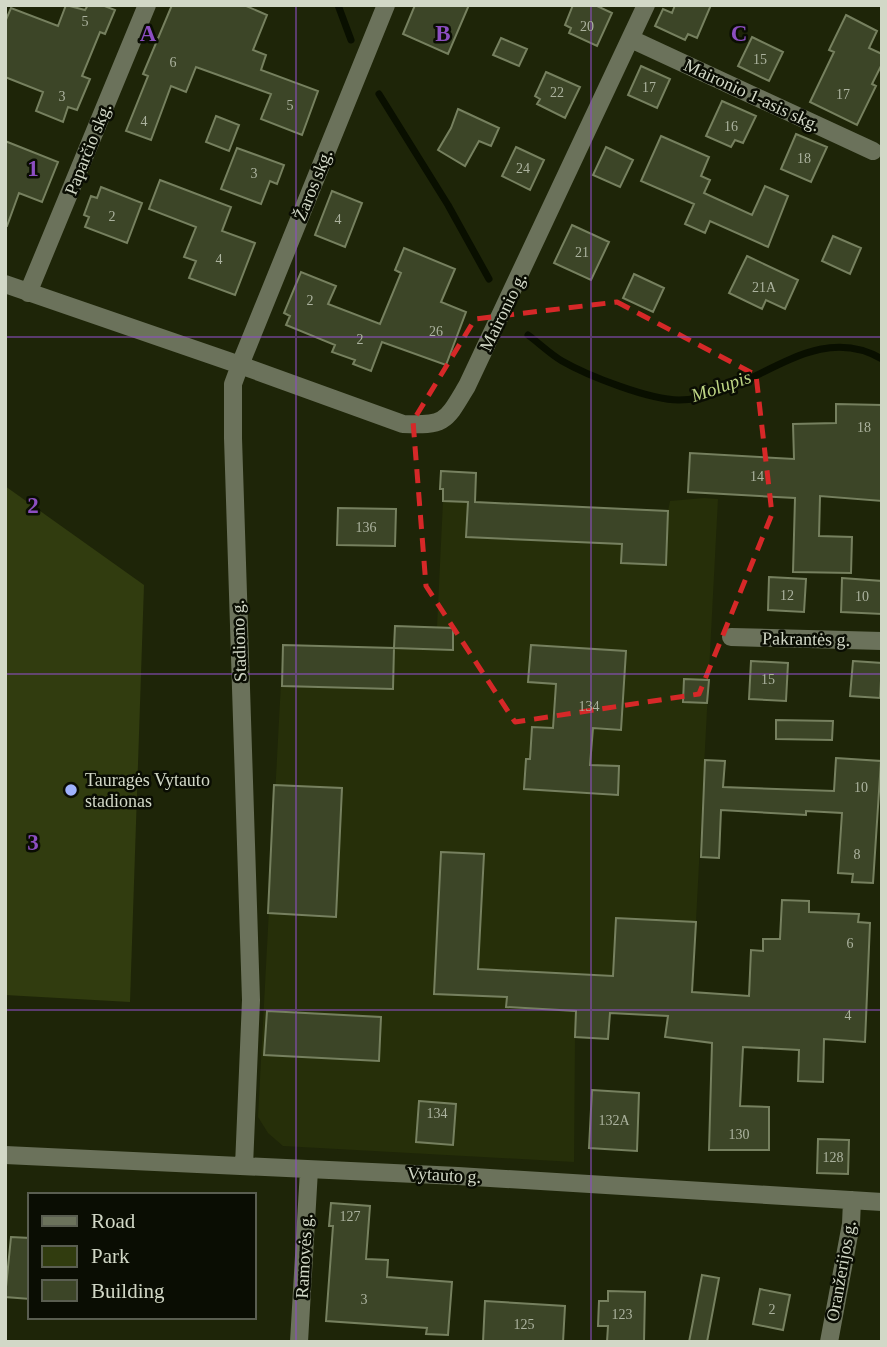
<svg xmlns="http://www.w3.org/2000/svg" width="887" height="1347" font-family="Georgia,serif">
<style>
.built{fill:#262f09}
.green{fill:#313c0f}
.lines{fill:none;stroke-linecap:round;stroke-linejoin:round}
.stream{stroke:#090f00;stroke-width:7}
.building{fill:#3c4527;stroke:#76805f;stroke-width:2}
.minor{stroke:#6b725b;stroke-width:18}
.marked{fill:none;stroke:#d62828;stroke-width:5;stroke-dasharray:14 9;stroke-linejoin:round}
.grid{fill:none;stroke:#8c4ec1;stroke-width:2;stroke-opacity:0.55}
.poi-dot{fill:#9fb3fd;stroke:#0a0d03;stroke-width:2.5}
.labels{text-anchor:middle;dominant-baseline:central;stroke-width:5;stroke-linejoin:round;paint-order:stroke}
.number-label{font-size:14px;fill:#acb39f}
.street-label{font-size:18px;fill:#d2d8c7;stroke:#0a0d03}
.poi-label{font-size:18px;fill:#d2d8c7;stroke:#0a0d03;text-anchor:start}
.water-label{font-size:19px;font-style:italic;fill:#bdd484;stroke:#0a0d03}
.grid-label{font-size:23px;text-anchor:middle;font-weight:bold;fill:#8c4ec1;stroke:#0a0d03;stroke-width:5;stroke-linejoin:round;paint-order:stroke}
</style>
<rect width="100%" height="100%" fill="#1e2508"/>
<path class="built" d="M 704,498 L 718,499 L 691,1017 L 610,1013 L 608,1039 L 575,1038 L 574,1162 L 283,1146 L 268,1133 L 258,1117 L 283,645 L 394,648 L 395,626 L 437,627 L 443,501 L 668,511 L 670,501 Z"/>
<path class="green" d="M 5,486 L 144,585 L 130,1002 L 5,995 Z"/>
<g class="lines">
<path class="stream" d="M 338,5 L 351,40
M 379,94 L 448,205 L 489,279
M 528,335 C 539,343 550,354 562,361 C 588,376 650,400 679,400 C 749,400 811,317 882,359"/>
</g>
<path class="building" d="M 66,5 L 85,10 L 88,5 L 102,5 L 115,10 L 105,34 L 100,32 L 82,76 L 90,79 L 77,110 L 68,107 L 63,122 L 36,111 L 43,92 L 5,77 L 5,22 L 11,8 L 58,26 Z
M 172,5 L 244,5 L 267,15 L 253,50 L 266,55 L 261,70 L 318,91 L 302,135 L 261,119 L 271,94 L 196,67 L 186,92 L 171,86 L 151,140 L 126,131 L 148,76 L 143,74 Z
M 415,5 L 469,5 L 448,54 L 403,34 Z
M 573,5 L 595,5 L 612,13 L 597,46 L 569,33 L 571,28 L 565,25 Z
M 675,5 L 711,5 L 697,38 L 688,34 L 685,40 L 655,26 L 663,9 L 672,13 Z
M 846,15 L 877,31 L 869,48 L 882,54 L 882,64 L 872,84 L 876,86 L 857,125 L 810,102 L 834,52 L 829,50 Z
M 752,37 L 783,52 L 769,81 L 738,66 Z
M 501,38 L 527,49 L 519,66 L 493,55 Z
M 641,66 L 670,79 L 657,108 L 628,95 Z
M 546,72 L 580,87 L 565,118 L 537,104 L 540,99 L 535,96 Z
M 722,101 L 756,116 L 743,143 L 735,140 L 731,147 L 706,136 Z
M 458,109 L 499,128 L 491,146 L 479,141 L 465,166 L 438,150 L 451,128 Z
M 216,116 L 239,125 L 229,151 L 206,142 Z
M 796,134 L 827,147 L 811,182 L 781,169 Z
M 661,136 L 709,157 L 701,176 L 710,180 L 704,193 L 752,215 L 765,186 L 788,196 L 768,247 L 710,221 L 705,233 L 685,224 L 694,204 L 641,181 Z
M 5,141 L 58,162 L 42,202 L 19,193 L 7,226 L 5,226 Z
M 516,147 L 544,160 L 530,190 L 502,176 Z
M 606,147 L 633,160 L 620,187 L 593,175 Z
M 237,148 L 284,165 L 277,184 L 270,181 L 261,204 L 221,189 Z
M 160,180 L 231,207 L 222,231 L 255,243 L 235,295 L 189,278 L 196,261 L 184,257 L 196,227 L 149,209 Z
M 101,187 L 142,203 L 127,243 L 85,227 L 89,217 L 84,215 L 91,196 L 97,198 Z
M 332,191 L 362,203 L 345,247 L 315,235 Z
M 572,225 L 609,242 L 591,280 L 554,263 Z
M 833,236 L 861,248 L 850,274 L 822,261 Z
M 404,248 L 455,269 L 441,302 L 466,312 L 446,365 L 382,342 L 371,371 L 353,364 L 355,360 L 332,352 L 335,345 L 286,325 L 290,316 L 284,313 L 301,272 L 336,286 L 328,304 L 380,324 L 401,273 L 395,270 Z
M 747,256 L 798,280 L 785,309 L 766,300 L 762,309 L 729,293 Z
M 634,274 L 664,288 L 653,312 L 623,298 Z
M 836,404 L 882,405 L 882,501 L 820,496 L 819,536 L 852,537 L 851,573 L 793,572 L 795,498 L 688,492 L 690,453 L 794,459 L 793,424 L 836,423 Z
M 441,471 L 476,473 L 475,502 L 668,511 L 666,565 L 621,563 L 622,544 L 466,537 L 468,502 L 443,501 L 443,489 L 440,489 Z
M 338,508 L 396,509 L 395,546 L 337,545 Z
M 769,577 L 806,579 L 804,612 L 768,610 Z
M 842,578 L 882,581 L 882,614 L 841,612 Z
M 395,626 L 453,628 L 453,650 L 394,648 Z
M 283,645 L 394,648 L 393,689 L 282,686 Z
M 531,645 L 626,651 L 621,730 L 593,728 L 590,765 L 619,766 L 618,795 L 524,789 L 526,759 L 530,759 L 532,727 L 553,728 L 556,684 L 528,682 Z
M 751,661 L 788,663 L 786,701 L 749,699 Z
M 853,661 L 882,663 L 880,698 L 850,696 Z
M 684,679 L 709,680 L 707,703 L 683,702 Z
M 776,720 L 833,721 L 832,740 L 776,739 Z
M 836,758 L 881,761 L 873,883 L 852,882 L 853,874 L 838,873 L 842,813 L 806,811 L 806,815 L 721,810 L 719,858 L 701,857 L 705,760 L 725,761 L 723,787 L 834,791 Z
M 274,785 L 342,788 L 336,917 L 268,913 Z
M 441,852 L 484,854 L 478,969 L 613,976 L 616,918 L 696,922 L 692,992 L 749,996 L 751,950 L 763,951 L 763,939 L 780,939 L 782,900 L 809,901 L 809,912 L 859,914 L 858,922 L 870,923 L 865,1042 L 824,1039 L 823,1082 L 798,1081 L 799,1050 L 743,1047 L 740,1106 L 769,1107 L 769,1150 L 709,1150 L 712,1043 L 665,1037 L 668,1016 L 610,1013 L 608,1039 L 575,1037 L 576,1011 L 506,1007 L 507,997 L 434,994 Z
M 267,1011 L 381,1017 L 379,1061 L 264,1055 Z
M 592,1090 L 639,1093 L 637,1151 L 589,1148 Z
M 419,1101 L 456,1104 L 453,1145 L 416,1142 Z
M 818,1139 L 849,1140 L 848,1174 L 817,1173 Z
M 331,1203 L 370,1206 L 366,1259 L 388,1260 L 387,1277 L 452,1282 L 448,1335 L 426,1334 L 427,1328 L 326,1321 L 333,1226 L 329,1226 Z
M 11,1237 L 30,1238 L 30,1299 L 5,1297 Z
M 702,1275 L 719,1278 L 707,1342 L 689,1342 Z
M 760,1289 L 790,1295 L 783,1330 L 753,1324 Z
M 608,1291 L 645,1292 L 644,1342 L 607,1342 L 608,1326 L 598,1326 L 599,1301 L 608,1301 Z
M 485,1301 L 565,1306 L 563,1342 L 483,1342 Z"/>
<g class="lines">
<path class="minor" d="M 386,5 L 240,365 L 403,424 C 446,426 446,421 467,386 L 646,5
M 631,39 L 873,151
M 5,284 L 240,365 L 233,384 L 233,438 L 251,1000 L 244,1166
M 28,293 L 147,5
M 731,637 L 882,641
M 5,1155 L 458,1176 L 882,1202
M 299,1342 L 309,1170
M 829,1342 L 851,1224 L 852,1200"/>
</g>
<path class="marked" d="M 617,302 L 756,375 L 772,514 L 699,694 L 515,722 L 426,586 L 413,421 L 475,319 Z"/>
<path class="grid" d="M 296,5 L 296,1342M 591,5 L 591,1342M 5,337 L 882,337M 5,674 L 882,674M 5,1010 L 882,1010"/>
<circle class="poi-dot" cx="71" cy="790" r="7"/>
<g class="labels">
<g class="number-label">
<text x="85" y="21">5</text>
<text x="587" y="26">20</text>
<text x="760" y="59">15</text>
<text x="173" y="62">6</text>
<text x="649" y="87">17</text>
<text x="557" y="92">22</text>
<text x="843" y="94">17</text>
<text x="62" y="96">3</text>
<text x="290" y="105">5</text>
<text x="144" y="121">4</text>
<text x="731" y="126">16</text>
<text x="804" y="158">18</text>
<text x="523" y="168">24</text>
<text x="254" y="173">3</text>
<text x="112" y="216">2</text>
<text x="338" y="219">4</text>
<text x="582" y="252">21</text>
<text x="219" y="259">4</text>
<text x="764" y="287">21A</text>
<text x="310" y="300">2</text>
<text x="436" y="331">26</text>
<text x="360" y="339">2</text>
<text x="864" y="427">18</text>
<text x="757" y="476">14</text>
<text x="366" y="527">136</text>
<text x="787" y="595">12</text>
<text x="862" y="596">10</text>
<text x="768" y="679">15</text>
<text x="589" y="706">134</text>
<text x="861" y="787">10</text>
<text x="857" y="854">8</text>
<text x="850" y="943">6</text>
<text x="848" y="1015">4</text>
<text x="437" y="1113">134</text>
<text x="614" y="1120">132A</text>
<text x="739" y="1134">130</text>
<text x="833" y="1157">128</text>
<text x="350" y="1216">127</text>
<text x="364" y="1299">3</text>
<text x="772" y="1309">2</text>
<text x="622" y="1314">123</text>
<text x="524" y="1324">125</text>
</g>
<g class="street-label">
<text transform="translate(752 95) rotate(25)">Maironio 1-asis skg.</text>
<text transform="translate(88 149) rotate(-68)">Paparčio skg.</text>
<text transform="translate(313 185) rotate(-68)">Žaros skg.</text>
<text transform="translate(503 312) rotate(-64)">Maironio g.</text>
<text transform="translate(806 639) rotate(1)">Pakrantės g.</text>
<text transform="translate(239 641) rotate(-92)">Stadiono g.</text>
<text transform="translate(444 1175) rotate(3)">Vytauto g.</text>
<text transform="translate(304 1256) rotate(-87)">Ramovės g.</text>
<text transform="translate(841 1271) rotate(-80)">Oranžerijos g.</text>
</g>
<g class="poi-label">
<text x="85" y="780">Tauragės Vytauto<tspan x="85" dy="21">stadionas</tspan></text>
</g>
<g class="water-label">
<text transform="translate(721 386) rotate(-19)">Molupis</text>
</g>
</g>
<g class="grid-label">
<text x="148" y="41">A</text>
<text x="443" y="41">B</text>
<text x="739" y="41">C</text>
<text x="33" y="176">1</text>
<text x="33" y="513">2</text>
<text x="33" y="850">3</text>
</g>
<rect width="887" height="1347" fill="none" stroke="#d2d8c7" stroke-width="14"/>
<rect x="28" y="1193" width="228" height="126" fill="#0a0d03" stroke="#5a5e51" stroke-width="2"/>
<rect x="42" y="1216" width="35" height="10" fill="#6b725b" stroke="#5a5e51" stroke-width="2"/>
<text x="91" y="1228" font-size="21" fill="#d2d8c7">Road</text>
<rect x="42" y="1246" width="35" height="21" fill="#313c0f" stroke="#5a5e51" stroke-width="2"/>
<text x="91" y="1263" font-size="21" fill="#d2d8c7">Park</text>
<rect x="42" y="1280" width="35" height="21" fill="#3c4527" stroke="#5a5e51" stroke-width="2"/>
<text x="91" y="1298" font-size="21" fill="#d2d8c7">Building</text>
</svg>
